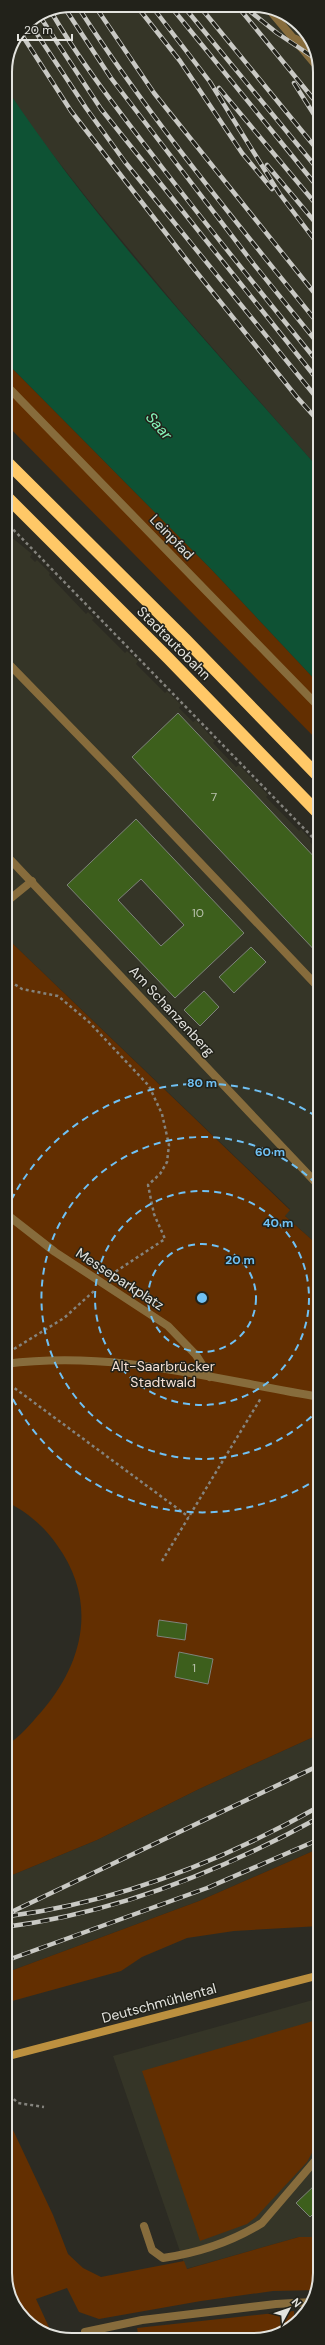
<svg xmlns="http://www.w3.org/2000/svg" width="325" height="2345" font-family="'DM Sans',sans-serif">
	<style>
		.built { fill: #353527 }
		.green { fill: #632f01 }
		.water { fill: #0e5234 }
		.building { fill: #3d5f1c; stroke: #7e837b; fill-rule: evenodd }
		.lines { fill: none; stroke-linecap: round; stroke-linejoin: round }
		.path { stroke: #84837d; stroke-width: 2.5; stroke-dasharray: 3 3; stroke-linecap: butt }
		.service { stroke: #876c3c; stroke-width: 8 }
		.minor { stroke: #876c3c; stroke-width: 8 }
		.secondary { stroke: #bc903f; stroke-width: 8 }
		.motorway { stroke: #ffc867; stroke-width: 12 }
		.rail-casing { stroke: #c9c9c4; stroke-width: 4.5 }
		.rail { stroke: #22221a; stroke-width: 3; stroke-dasharray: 9; stroke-linecap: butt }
		.ring { fill: none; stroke: #70c1f4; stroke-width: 2; stroke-dasharray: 7 5 }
		.labels { text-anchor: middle; stroke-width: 3; stroke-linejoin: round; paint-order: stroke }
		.number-label { font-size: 12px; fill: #bac2ae }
		.street-label { font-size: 14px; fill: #e3e3de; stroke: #22221a }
		.park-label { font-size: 14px; fill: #f3dfd3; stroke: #22221a }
		.water-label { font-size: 15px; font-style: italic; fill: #85f5ba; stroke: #22221a }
		.rim { fill: none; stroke: #e3e3de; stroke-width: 2 }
		.centre { fill: #70c1f4; stroke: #22221a; stroke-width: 2 }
		.ring-label { font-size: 12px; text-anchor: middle; font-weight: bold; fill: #70c1f4; stroke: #22221a; stroke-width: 3; stroke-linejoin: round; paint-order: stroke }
	</style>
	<rect width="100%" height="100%" fill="#2c2b23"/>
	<path class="built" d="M270 7 303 28 320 68V470L182 313 94 207 35 132 5 86V72L10 46 25 25 47 10Z
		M5 532 32 554 30 557 35 562 37 560 50 573 49 575 86 614 88 612 94 618 92 620 125 653 127 651 138 661 136 664 165 693 167 691 181 705 179 708 193 722 196 720 215 741 213 743 236 767 239 765 268 795 266 797 299 831 301 829 311 840 310 842 320 853V1247L284 1215 290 1209 12 943H5Z
		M320 1734V1848L199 1901 5 1973V1878L97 1840 199 1789Z
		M320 1998V2237H299L186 2269 113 2056Z"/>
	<path class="green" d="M5 361 212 570 320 685V743L5 423Z
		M5 943H12L290 1210 285 1216 320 1247V1734L199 1789 97 1840 5 1878V1746C20 1738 31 1723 42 1711 85 1661 97 1600 57 1545 44 1526 26 1511 5 1501Z
		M320 1848V1926L234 1931 187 1938 142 1957 121 1971 5 2003V1973L199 1901Z
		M320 2019V2103L313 2115V2151L307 2162 256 2217 247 2224 200 2241 142 2071Z
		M5 2113 53 2215 68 2254 83 2268 101 2277 184 2261 187 2269 299 2237H320V2273L317 2290 273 2291 201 2301 99 2319 79 2312 67 2288 36 2299 53 2336 22 2317 5 2277Z
		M294 2311V2323L257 2340 139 2339 137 2328Z"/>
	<path class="water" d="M5 86C95 223 212 347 320 470V685L212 570 5 361Z"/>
	<path class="building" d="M178 713 320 863V956L132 757Z
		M136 819 244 933 175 998 67 885ZM141 879 184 925 161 946 118 900Z
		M251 947 266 962 234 993 219 977Z
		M204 991 219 1007 200 1026 184 1010Z
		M159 1620 187 1624 185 1640 157 1636Z
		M179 1652 213 1659 208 1684 175 1677Z
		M316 2184 320 2188V2207L310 2217 296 2203Z"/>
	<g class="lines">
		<path class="path" d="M5 521 320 845
			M5 978 22 989 58 996 89 1022 149 1086 162 1114 169 1145 167 1162 160 1174 148 1185 154 1214 165 1239 112 1274
			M14 1349 64 1318 94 1291
			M5 1381 189 1517
			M162 1561 261 1398
			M5 2091 18 2103 44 2107"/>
		<path class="service" d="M267 7 320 70
			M296 39 311 47
			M5 384 320 708
			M5 903 32 881
			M5 1213 55 1252 168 1326 196 1355 210 1377
			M320 2115V2131
			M144 2226 152 2250 163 2258C197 2253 233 2241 262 2223L320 2155
			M85 2332 142 2320 276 2304 312 2302"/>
		<path class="minor" d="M5 660 115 773 320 989
			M5 854 320 1187
			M5 1364C116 1350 212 1379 320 1397"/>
		<path class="secondary" d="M5 2057 320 1975"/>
		<path class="motorway" d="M5 460 186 640 320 778
			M5 495 168 658 320 815"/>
		<g class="rail-casing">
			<path id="rail" d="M172 8 320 190
				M185 8 320 172
				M201 8 320 153
				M239 8 320 107
				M246 8 277 33 316 59
				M97 9 154 93 320 300
				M139 9 180 61 242 153 272 189
				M154 9 210 82 279 193 320 247
				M50 10C82 65 122 115 161 166 213 233 266 299 320 365
				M66 10 111 78 252 262 320 346
				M80 10C152 121 237 223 320 326
				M39 15 101 109 320 383
				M29 22 86 108 125 162 320 402
				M20 32 71 111 182 254 296 396 320 423
				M294 83 320 124
				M219 88 320 209
				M267 165 320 228
				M5 1915 320 1765
				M9 1916C119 1902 224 1860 320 1806
				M5 1927C117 1913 222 1871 320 1817
				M5 1961 207 1888 320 1839"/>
		</g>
		<use href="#rail" class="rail"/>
	</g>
	<g class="ring">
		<circle cx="202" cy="1298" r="54"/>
		<circle cx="202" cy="1298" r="107"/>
		<path d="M320 1408A161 161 0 1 1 320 1188"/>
		<path d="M319 1478A215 215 0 0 1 6 1385M6 1211A215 215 0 0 1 319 1118"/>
	</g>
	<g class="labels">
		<g class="number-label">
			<text x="214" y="801">7</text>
			<text x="198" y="917">10</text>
			<text x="194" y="1672">1</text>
		</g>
		<g class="street-label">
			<text transform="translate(172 537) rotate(46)" y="5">Leinpfad</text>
			<text transform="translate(174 643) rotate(45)" y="5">Stadtautobahn</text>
			<text transform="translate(172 1011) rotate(47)" y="5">Am Schanzenberg</text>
			<text transform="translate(120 1279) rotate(33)" y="5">Messeparkplatz</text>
			<text transform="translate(159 2003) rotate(-15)" y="5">Deutschmühlental</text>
		</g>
		<g class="park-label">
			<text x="163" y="1371">Alt-Saarbrücker<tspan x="163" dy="16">Stadtwald</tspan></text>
		</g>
		<g class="water-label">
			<text transform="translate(159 426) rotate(49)" y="5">Saar</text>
		</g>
	</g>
	<path d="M0 0H325V2345H0ZM72 12H253A60 60 0 0 1 313 72V2273A60 60 0 0 1 253 2333H72A60 60 0 0 1 12 2273V72A60 60 0 0 1 72 12Z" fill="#22221a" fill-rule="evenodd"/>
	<path class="rim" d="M72 12H253A60 60 0 0 1 313 72V2273A60 60 0 0 1 253 2333H72A60 60 0 0 1 12 2273V72A60 60 0 0 1 72 12Z"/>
	<circle cx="202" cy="1298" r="6" class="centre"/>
	<g class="ring-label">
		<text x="202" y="1087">80 m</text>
		<text x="270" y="1156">60 m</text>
		<text x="278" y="1227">40 m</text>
		<text x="240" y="1264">20 m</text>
	</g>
	<g transform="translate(289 2309) rotate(50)" stroke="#22221a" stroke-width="3" paint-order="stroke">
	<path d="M0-3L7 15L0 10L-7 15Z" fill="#e3e3de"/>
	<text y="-6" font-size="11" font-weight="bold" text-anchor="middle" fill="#e3e3de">N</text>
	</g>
	<path d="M18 34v6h54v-6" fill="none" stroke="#e3e3de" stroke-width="2"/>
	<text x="24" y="34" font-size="12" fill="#e3e3de" stroke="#22221a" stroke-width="3" paint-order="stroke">20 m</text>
</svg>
